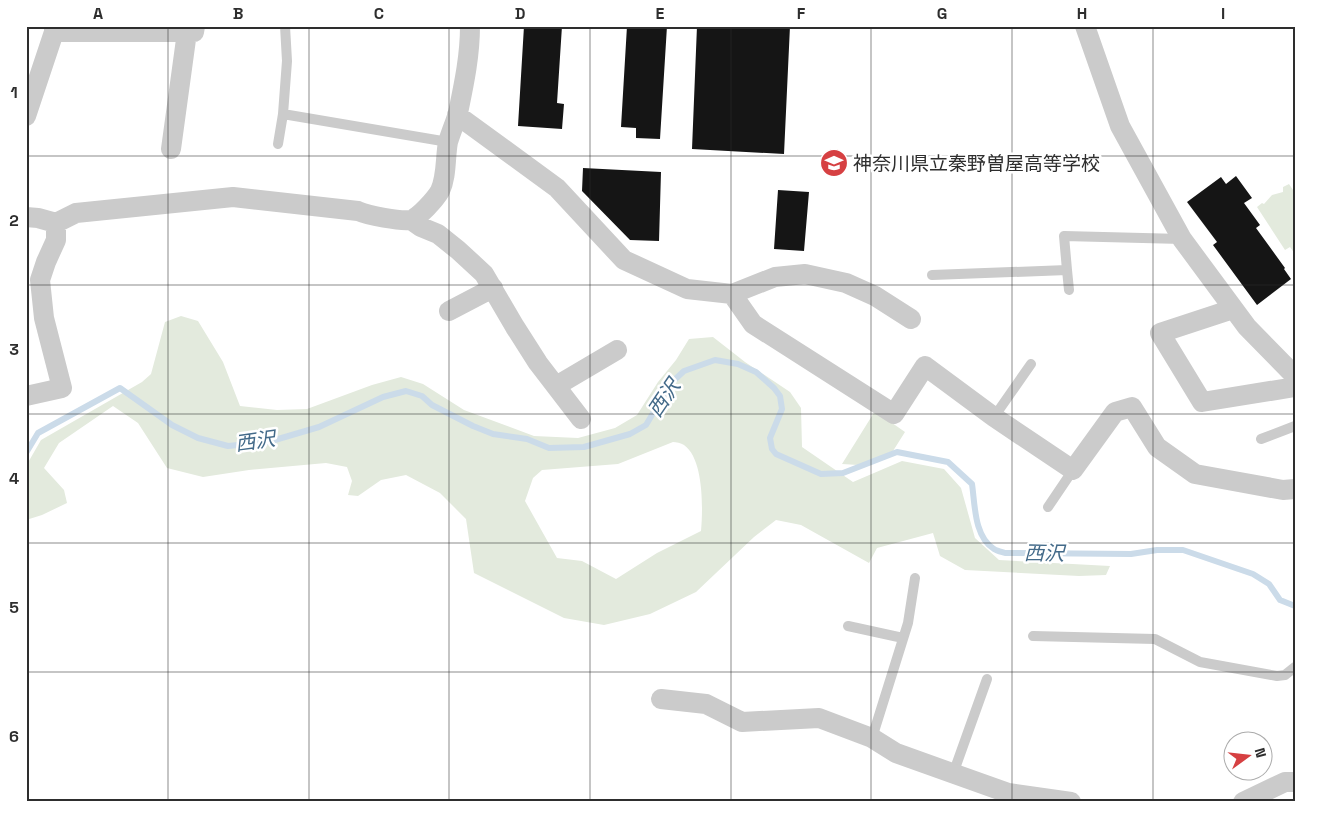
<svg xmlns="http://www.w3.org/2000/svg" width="1321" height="828" font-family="'Space Grotesk','Noto Sans JP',sans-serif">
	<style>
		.green { fill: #e3eadd; fill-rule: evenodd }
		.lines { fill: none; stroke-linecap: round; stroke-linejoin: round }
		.stream { stroke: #cbdbe9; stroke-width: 6 }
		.building { fill: #151515 }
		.lane { stroke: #cbcbcb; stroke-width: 10 }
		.street { stroke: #cbcbcb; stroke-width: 20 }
		.grid { fill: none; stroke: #2e2e2e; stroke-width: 1; stroke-opacity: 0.55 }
		.labels { text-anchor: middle; stroke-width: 5; stroke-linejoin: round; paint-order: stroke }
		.poi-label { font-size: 19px; fill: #2e2e2e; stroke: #fff; text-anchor: start }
		.water-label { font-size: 20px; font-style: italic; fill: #436a89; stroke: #fff }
		.neatline { fill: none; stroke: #2e2e2e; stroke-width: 2 }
		.grid-label { font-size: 16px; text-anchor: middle; font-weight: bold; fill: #2e2e2e }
	</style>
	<rect width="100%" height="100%" fill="#fff"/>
	<path class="green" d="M1289 184 1295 193V254L1290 247 1285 250 1257 207 1262 203 1264 204 1272 195 1283 192V187Z
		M181 316 198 321 223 362 240 406 277 410 307 409 372 385 401 377 423 384 464 410 534 436 578 438 615 428 637 415 658 382 676 360 689 339 713 337 745 362 790 392 801 408 802 447 853 482 902 461 944 469 961 488 975 538 999 560 1110 566 1106 575 1079 576 965 570 940 556 933 533 877 548 869 563 801 525 776 520 754 537 696 592 650 614 604 625 564 618 474 573 466 519 440 493 406 475 381 480 358 496 348 495 352 481 347 467 326 463 249 470 203 477 167 468 138 423 113 406 59 443 44 468 64 490 67 503 42 515 26 520V466L41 440 142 382 151 374 165 322ZM673 442C676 442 681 443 684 445 704 459 703 509 701 531L657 553 616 579 582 561 557 558 525 501 533 478 542 470 618 464Z
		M875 411 905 432 893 451 858 465 842 464Z"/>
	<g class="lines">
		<path class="stream" d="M26 453 38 433 120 388 172 425 198 438 228 446 268 442 319 427 383 397 406 391 422 396 432 405 473 426 493 434 527 439 549 448 584 447 630 434 646 425 671 383 684 371 715 360 738 364 756 372 774 388 780 396 782 409 770 438 772 449 776 454 821 474 843 473 897 452 948 462 972 484C975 504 974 537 994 549 997 551 1002 552 1005 553L1131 554 1157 550H1183L1253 574 1269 584 1280 600 1295 606"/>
	</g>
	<path class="building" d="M524 26H562L557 103 564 104 562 129 518 126Z
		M627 26H667L660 139 636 138V128L621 127Z
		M697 26H790L784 154 692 149Z
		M583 168 661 172 659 241 630 240 582 191Z
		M1236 176 1252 198 1244 203 1260 225 1256 228 1285 268 1284 269 1291 279 1257 305 1213 245 1217 242 1187 202 1221 177 1226 184Z
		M778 190 809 192 804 251 774 249Z"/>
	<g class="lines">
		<path class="lane" d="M285 26 287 61 283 114 448 142
			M278 144 283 114
			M1067 270 1069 290
			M932 275 1067 270 1064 236 1182 239
			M994 417 1031 364
			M1261 439 1295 426
			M1048 507 1073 470
			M848 626 903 638
			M1033 636 1155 639 1200 662 1277 676 1285 675 1295 667
			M872 738 908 623 915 578
			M953 774 987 679"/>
		<path class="street" d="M1085 26 1120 126 1182 239 1247 327 1295 376
			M54 32H194L195 26
			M457 115 557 188 624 260 687 289 732 294 775 277 805 274 846 283 875 296 911 319
			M26 116 54 32V26
			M171 149 187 32
			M26 217 38 218 56 223 76 213 233 197 358 211C369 216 399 221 410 220 418 219 436 198 440 191 447 176 445 158 448 142 451 132 455 123 458 113 464 84 470 56 470 26
			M411 220 421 227 438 234 458 250 484 274 515 327 538 363 581 419
			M732 294 753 324 894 414 925 366 994 417 1073 470 1115 412 1132 407 1157 447 1195 474 1283 490 1295 489
			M1233 309 1160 333 1202 402 1295 387
			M449 311 493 288
			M556 386 617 350
			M26 396 62 388 44 318 40 280 46 262 56 240V223
			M661 699 706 704 742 722 819 718 872 738 896 753 1008 793 1071 802
			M1243 802 1285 782H1295"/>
	</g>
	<path class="grid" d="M168 26V802M309 26V802M449 26V802M590 26V802M731 26V802M871 26V802M1012 26V802M1153 26V802M26 156H1295M26 285H1295M26 414H1295M26 543H1295M26 672H1295"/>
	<defs>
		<g id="school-disc" transform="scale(1.4375)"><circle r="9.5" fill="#d64042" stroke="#fff"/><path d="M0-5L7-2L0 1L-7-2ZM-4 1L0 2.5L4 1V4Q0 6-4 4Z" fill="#fff"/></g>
	</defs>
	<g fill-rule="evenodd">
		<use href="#school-disc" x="834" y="163"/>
	</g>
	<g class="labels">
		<g class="poi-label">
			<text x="853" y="170">神奈川県立秦野曽屋高等学校</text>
		</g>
		<g class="water-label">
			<text transform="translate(664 398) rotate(-56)" y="7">西沢</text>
			<text transform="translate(255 441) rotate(-8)" y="7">西沢</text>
			<text transform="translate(1044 553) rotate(1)" y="7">西沢</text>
		</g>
	</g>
	<rect width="1321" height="828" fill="none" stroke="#ffffff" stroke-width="55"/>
	<g transform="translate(1248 756) rotate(75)"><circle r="24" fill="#ffffff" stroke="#ababab"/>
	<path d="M0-4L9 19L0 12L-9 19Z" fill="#d64042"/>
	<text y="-8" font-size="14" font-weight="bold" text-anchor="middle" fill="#2e2e2e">N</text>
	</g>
	<rect x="28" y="28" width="1266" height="772" class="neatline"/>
	<g class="grid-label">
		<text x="98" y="19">A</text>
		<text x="238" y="19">B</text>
		<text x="379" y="19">C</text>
		<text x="520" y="19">D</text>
		<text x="660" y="19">E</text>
		<text x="801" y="19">F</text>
		<text x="942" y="19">G</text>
		<text x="1082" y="19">H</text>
		<text x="1223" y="19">I</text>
		<text x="14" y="98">1</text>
		<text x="14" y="226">2</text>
		<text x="14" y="355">3</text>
		<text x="14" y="484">4</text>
		<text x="14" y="613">5</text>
		<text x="14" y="742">6</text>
	</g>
</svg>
